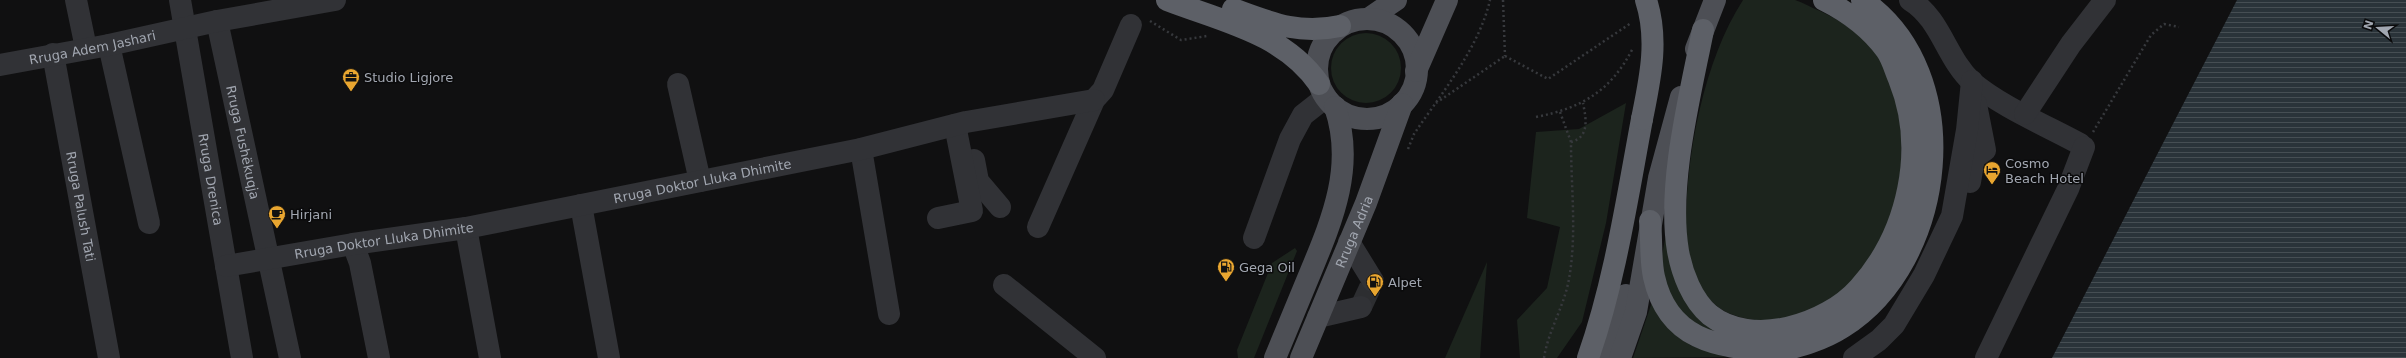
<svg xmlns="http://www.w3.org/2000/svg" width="2406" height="358" font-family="'DejaVu Sans',sans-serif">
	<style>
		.grass { fill: #1c241d }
		.water { fill: url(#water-rules) }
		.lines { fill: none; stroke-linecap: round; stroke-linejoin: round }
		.minor-tunnel { stroke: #2d2e31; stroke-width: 22; stroke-dasharray: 22 11; stroke-linecap: butt }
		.path { stroke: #37393d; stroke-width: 2.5; stroke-dasharray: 2 3; stroke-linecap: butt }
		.minor { stroke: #313236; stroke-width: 22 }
		.major { stroke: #4d4f55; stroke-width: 22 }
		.highway { stroke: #5d6067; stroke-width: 22 }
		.highway-bridge { stroke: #5d6067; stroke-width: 22 }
		.labels { text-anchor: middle; stroke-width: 3; stroke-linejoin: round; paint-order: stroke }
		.street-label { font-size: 13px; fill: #a2a7b1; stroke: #0b0b0c }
		.poi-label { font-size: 13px; fill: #a2a7b1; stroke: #0b0b0c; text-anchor: start }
	</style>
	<defs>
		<pattern id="water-rules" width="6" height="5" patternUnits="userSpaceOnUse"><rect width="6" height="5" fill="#2a3339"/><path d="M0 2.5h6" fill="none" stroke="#464e53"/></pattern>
	</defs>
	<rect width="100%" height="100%" fill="#101011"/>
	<path class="grass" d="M1743 0C1759 0 1780 0 1795 0 1804 3 1812 8 1820 11 1840 20 1862 35 1876 52 1885 63 1889 79 1893 92 1913 151 1898 239 1851 284 1845 290 1837 295 1830 299 1825 303 1818 309 1812 312 1806 315 1798 316 1791 317 1769 322 1752 322 1731 314 1698 302 1686 258 1686 226 1686 155 1704 60 1743 0Z
		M1331 68a35 35 0 1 1 70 0a35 35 0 1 1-70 0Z
		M1626 103 1606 223 1582 322 1557 358H1520L1517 320 1547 288 1560 227 1527 218 1536 132 1579 129Z
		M1668 224V241L1733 335 1696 329 1668 298 1661 260Z
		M1295 248 1297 251 1254 358H1238L1237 350 1272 263Z
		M1487 262 1480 358H1445Z
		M1652 302 1690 345 1726 357 1633 358Z"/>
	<path class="water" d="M2237 0H2406V358H2052Z"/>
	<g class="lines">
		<path class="minor-tunnel" d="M1361 307 1373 281"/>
		<path class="path" d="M1503 0 1505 56
			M1150 21 1181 40 1207 36
			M1505 56 1548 79 1631 23
			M1436 103 1505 56
			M1560 112 1571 142
			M1536 117C1582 108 1611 91 1633 48
			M2093 132 2151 35 2164 24 2179 27
			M1408 149 1414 134C1441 94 1479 48 1490 0
			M1544 358C1548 331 1564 307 1569 279 1577 234 1571 188 1571 142 1590 137 1586 118 1583 103"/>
		<g class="minor">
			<path d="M76 0 86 48"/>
			<path id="s1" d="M180 0 242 358"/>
			<path d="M1910 0C1941 19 1946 58 1972 82 2000 106 2047 126 2080 144"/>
			<path id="s2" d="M217 21 290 358"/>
			<path d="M109 45 149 223"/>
			<path id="s3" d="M53 54 109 358"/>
			<path id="s4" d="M0 65 109 45 217 21 335 0"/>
			<path d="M678 84 700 181"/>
			<path d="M2025 114 2071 44 2105 0"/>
			<path d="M861 149 889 314"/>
			<path d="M974 160 978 181 1000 207"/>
			<path d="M1970 182 1974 158 1985 150 1976 104"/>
			<path d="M581 205 609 358"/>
			<path d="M938 218 972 211 955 125"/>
			<path d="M1038 227 1094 100 1103 90 1131 25"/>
			<path d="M466 228 490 358"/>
			<path d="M1254 238 1290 139 1303 115 1326 97"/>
			<path d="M1349 242 1373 281"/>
			<path d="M353 244 360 263 379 358"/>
			<path id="s5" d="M226 266 353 244 466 228 861 149 966 122 1094 100"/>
			<path d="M1004 285 1095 358"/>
			<path d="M1318 317 1361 307"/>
			<path d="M1854 358 1879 340 1894 325 1924 275 1952 216 1967 130 1972 81"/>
			<path d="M1986 358 2068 189 2084 147"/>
		</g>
		<g class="major">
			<path d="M1368 19 1396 0"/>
			<circle cx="1367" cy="69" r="50"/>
			<path d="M1696 49 1715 0"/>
			<path d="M1416 71 1447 0"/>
			<path d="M1275 358C1287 329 1299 300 1311 271 1333 218 1355 165 1335 107"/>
			<path id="s6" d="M1301 358 1366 203 1402 104"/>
			<path d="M1601 358 1613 331 1626 295"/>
			<path d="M1620 358 1636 312 1659 178 1681 97"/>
		</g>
		<path class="highway" d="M1167 0C1221 21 1284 33 1319 84
			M1233 9C1271 23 1299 35 1340 26
			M1703 30C1690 96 1667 185 1678 251 1682 273 1692 300 1710 315 1752 348 1826 325 1859 288 1909 233 1927 148 1899 79 1895 70 1892 58 1886 50 1870 28 1848 12 1824 0
			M1650 221C1652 240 1650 259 1654 277 1668 340 1716 347 1772 351
			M1588 358C1615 281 1627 199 1642 119
			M1754 358C1785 349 1815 345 1843 327 1947 262 1969 73 1862 0"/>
		<path class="highway-bridge" d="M1642 119C1650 79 1659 40 1646 0"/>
	</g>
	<defs>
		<g id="office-pin" transform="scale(0.9)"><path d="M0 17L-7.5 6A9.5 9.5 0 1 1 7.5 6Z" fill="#e9a630" stroke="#0b0b0c"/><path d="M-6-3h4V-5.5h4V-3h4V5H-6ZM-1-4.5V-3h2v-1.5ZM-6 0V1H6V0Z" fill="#111"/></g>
		<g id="hotel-pin" transform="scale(0.9)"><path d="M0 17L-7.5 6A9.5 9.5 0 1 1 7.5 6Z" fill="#e9a630" stroke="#0b0b0c"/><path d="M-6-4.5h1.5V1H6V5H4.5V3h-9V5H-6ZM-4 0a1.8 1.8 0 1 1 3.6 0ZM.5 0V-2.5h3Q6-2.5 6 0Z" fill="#111"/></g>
		<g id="cafe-pin" transform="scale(0.9)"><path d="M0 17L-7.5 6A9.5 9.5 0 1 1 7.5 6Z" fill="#e9a630" stroke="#0b0b0c"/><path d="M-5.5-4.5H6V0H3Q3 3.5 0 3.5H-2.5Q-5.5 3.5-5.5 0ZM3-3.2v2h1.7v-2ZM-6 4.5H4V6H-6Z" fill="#111"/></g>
		<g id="fuel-pin" transform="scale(0.9)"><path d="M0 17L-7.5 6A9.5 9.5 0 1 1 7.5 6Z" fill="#e9a630" stroke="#0b0b0c"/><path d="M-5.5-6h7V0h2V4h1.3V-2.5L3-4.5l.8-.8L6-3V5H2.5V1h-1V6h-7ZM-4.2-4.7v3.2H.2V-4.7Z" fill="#111"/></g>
	</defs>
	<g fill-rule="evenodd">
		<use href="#office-pin" x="351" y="77"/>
		<use href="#hotel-pin" x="1992" y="170"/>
		<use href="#cafe-pin" x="277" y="214"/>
		<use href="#fuel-pin" x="1226" y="267"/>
		<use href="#fuel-pin" x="1375" y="282"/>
	</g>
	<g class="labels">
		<g class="street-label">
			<text dy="5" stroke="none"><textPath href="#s4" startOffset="94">Rruga Adem Jashari</textPath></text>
			<text dy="5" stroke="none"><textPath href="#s2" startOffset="124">Rruga Fushëkuqja</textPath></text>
			<text dy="5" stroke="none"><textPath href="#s1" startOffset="182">Rruga Drenica</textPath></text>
			<text dy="5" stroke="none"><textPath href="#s5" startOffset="484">Rruga Doktor Lluka Dhimite</textPath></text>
			<text dy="5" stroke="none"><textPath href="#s3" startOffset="155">Rruga Palush Tati</textPath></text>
			<text dy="5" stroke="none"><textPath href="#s6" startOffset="137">Rruga Adria</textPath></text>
			<text dy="5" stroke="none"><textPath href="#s5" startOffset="160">Rruga Doktor Lluka Dhimite</textPath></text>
		</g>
		<g class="poi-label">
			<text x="364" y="82">Studio Ligjore</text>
			<text x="2005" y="168">Cosmo<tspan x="2005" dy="15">Beach Hotel</tspan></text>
			<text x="290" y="219">Hirjani</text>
			<text x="1239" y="272">Gega Oil</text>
			<text x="1388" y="287">Alpet</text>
		</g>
	</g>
	<g transform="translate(2378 28) rotate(288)" stroke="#0b0b0c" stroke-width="3" paint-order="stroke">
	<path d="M0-3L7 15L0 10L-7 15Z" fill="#a2a7b1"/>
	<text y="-6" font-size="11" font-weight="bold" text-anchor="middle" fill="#a2a7b1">N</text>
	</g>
</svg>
